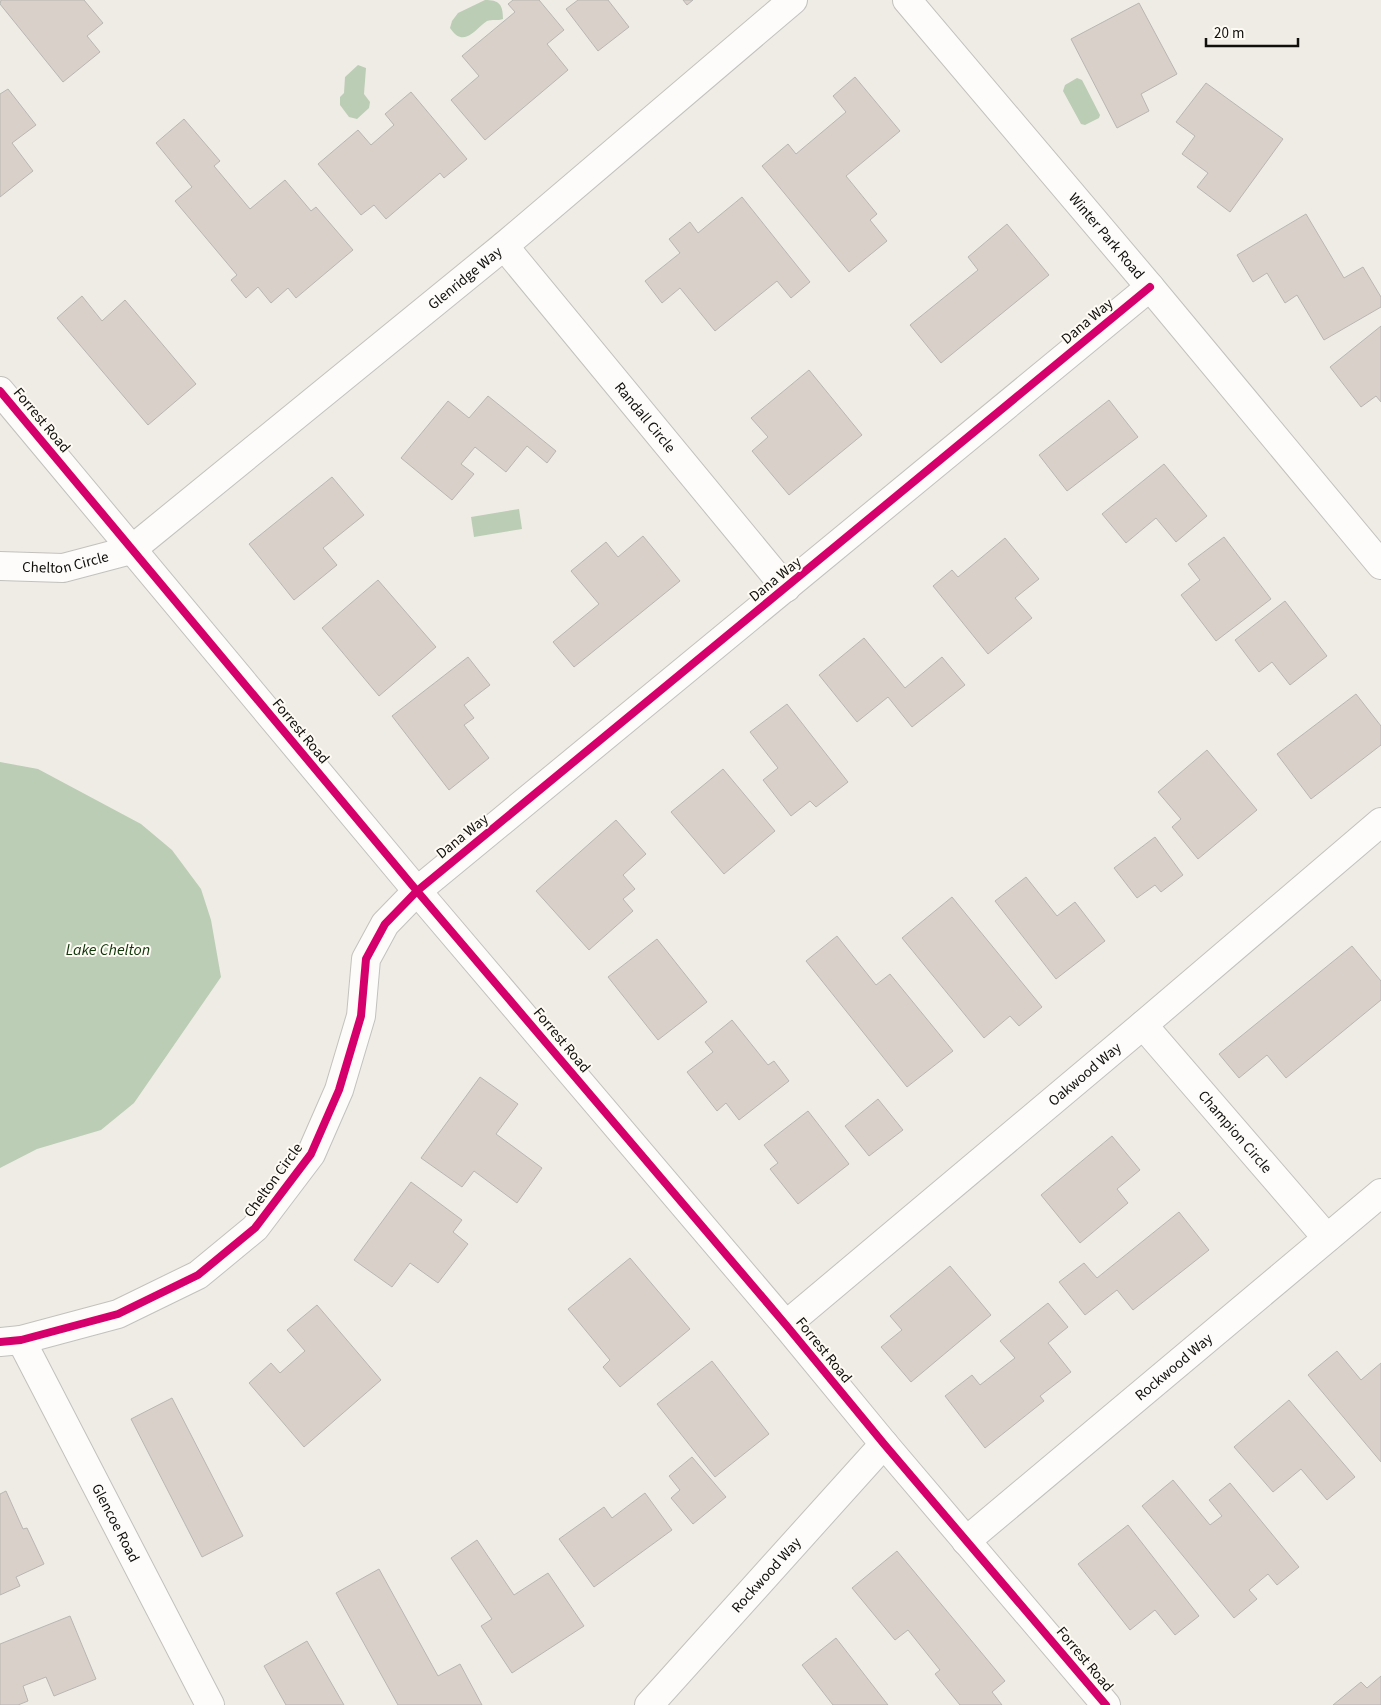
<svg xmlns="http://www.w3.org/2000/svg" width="1381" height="1705" font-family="'Source Sans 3',sans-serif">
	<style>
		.water { fill: #bbcdb5 }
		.building { fill: #d8d0c9; stroke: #b9b6b2 }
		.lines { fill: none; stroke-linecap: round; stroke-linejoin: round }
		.minor-casing { stroke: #c3c1bc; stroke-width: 30 }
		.minor { stroke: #fdfcfb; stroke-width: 28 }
		.cycleway-casing { stroke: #fefaf4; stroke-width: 11 }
		.cycleway { stroke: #d6006c; stroke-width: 8 }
		.labels { text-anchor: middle; stroke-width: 4; stroke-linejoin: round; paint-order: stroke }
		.street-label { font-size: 15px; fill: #110f0c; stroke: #fefaf4 }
		.water-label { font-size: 16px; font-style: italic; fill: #0e3609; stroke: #fefaf4 }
	</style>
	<rect width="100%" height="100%" fill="#efece6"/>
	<path class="water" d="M485 0C499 0 503 4 503 19 498 21 492 19 487 21 475 29 464 49 450 28L452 21 458 13Z
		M358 65 366 68 364 94 370 102 369 108 357 119 349 117 340 105V97L344 93 345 77Z
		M1077 78 1082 80 1100 115 1099 118 1085 125 1081 124 1063 91 1065 85Z
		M519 509 522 529 474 537 471 517Z
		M0 762 38 769 141 824 172 850 201 889 211 920 221 977 134 1103 101 1130 37 1149 0 1168Z"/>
	<path class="building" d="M1 0H84L103 23 87 36 100 52 63 82 0 4Z
		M513 0H539L564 30 547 44 568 70 485 140 451 100 479 76 462 56 515 12 508 4Z
		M578 0H608L629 27 598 51 566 9Z
		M683 0H693L687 5Z
		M1139 3 1177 74 1141 94 1149 111 1117 128 1071 39Z
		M855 77 900 131 846 176 877 214 870 220 887 241 849 272 762 166 788 144 796 154 846 112 833 96Z
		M1206 83 1283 139 1230 212 1197 187 1208 173 1182 154 1195 136 1176 122Z
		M8 89 36 125 12 143 33 171 0 197V94Z
		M411 92 467 159 444 178 440 173 386 219 374 205 361 215 318 164 358 130 371 145 394 125 385 114Z
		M184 119 220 161 214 166 250 209 285 180 311 211 316 207 353 250 296 298 288 288 271 303 258 287 246 298 231 280 237 275 175 201 192 187 156 143Z
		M742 197 810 282 791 298 777 281 715 331 680 288 662 303 645 281 680 253 669 239 690 222 698 233Z
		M1306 214 1344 278 1363 267 1381 297V307L1324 340 1297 295 1285 303 1267 273 1253 282 1237 255Z
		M1007 224 1049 275 941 363 910 325 978 270 968 257Z
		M82 296 102 321 125 300 196 384 148 425 57 318Z
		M1381 326V402L1376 396 1361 407 1330 367Z
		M809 370 862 435 789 495 752 451 768 437 751 418Z
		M488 396 556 451 547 463 527 446 506 472 475 447 461 464 474 474 452 500 401 458 448 401 469 418Z
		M1109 400 1138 437 1067 491 1039 455Z
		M1164 464 1207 516 1176 542 1156 518 1126 543 1102 514Z
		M332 477 364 515 323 548 337 565 294 600 249 544Z
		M643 536 680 581 574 667 553 642 599 604 571 571 606 542 618 557Z
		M1224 537 1271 599 1216 641 1181 595 1200 580 1188 564Z
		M1005 538 1039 579 1015 598 1032 618 988 654 933 586 952 570 958 577Z
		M378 580 436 647 379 696 322 628Z
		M1285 601 1327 656 1290 685 1272 662 1259 672 1235 640Z
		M864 638 905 688 942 657 965 685 912 727 888 697 857 722 819 675Z
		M468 657 490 685 464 705 474 718 464 725 489 758 449 790 392 716Z
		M1356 694 1381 726V745L1311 799 1277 754Z
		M787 704 848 782 816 807 810 801 791 816 763 780 778 768 750 732Z
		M1207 750 1257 810 1198 859 1172 827 1181 819 1158 792Z
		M723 769 775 831 724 874 671 812Z
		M616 820 646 854 623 875 635 889 623 899 633 911 589 950 536 891Z
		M1155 837 1183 875 1161 892 1155 885 1137 898 1114 868Z
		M1026 877 1057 916 1075 902 1105 941 1056 979 995 901Z
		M952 897 1042 1007 1019 1026 1010 1016 984 1038 902 938Z
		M837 936 876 985 890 974 953 1051 907 1087 806 961Z
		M657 939 707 1002 658 1040 608 977Z
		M1352 946 1381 981V1000L1286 1078 1267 1055 1239 1078 1219 1054Z
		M732 1020 768 1065 774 1061 789 1081 739 1120 726 1103 717 1111 687 1072 713 1052 705 1042Z
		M480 1077 518 1104 496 1134 542 1168 517 1203 474 1171 462 1187 421 1158Z
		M878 1099 903 1130 869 1156 845 1126Z
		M808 1111 849 1164 798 1204 770 1169 778 1163 764 1145Z
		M1112 1136 1140 1170 1117 1189 1128 1203 1080 1243 1041 1195Z
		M411 1182 462 1220 453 1232 468 1244 438 1283 410 1263 392 1287 354 1260Z
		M1179 1212 1209 1250 1133 1310 1117 1290 1085 1315 1059 1282 1084 1263 1097 1278Z
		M630 1258 690 1329 620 1387 603 1367 610 1360 568 1309Z
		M950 1266 991 1315 911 1382 881 1347 902 1330 890 1316Z
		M1048 1303 1068 1327 1048 1343 1071 1372 1040 1396 1044 1401 985 1448 945 1396 972 1375 980 1385 1015 1358 1000 1341Z
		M317 1305 381 1380 304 1447 249 1383 271 1363 280 1373 305 1351 287 1330Z
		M1337 1351 1361 1380 1381 1363V1462L1308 1375Z
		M712 1361 769 1434 715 1477 657 1404Z
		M172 1398 243 1536 202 1557 131 1419Z
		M1289 1400 1355 1477 1327 1500 1301 1469 1273 1492 1234 1447Z
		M692 1457 726 1497 693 1524 671 1498 680 1490 669 1476Z
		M1173 1480 1210 1525 1222 1516 1209 1500 1230 1483 1299 1567 1277 1585 1268 1574 1249 1590 1257 1599 1234 1618 1142 1506Z
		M6 1491 23 1529 27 1528 44 1564 16 1577 20 1586 0 1595V1494Z
		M645 1493 672 1530 594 1587 559 1539 604 1507 612 1518Z
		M1128 1525 1199 1616 1175 1635 1155 1610 1130 1630 1078 1564Z
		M477 1540 514 1595 548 1573 584 1626 512 1673 481 1626 492 1619 451 1558Z
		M897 1551 1005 1681 992 1692 1002 1705H960L935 1674 940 1670 908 1630 895 1640 852 1588Z
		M379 1569 438 1676 460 1664 482 1705H398L336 1593Z
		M70 1616 96 1679 54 1696 46 1677 23 1686 28 1701 18 1705H0V1644Z
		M836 1638 888 1705H833L802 1665Z
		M307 1641 344 1705H286L264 1666Z
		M1381 1676V1705H1333L1361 1682 1367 1688Z"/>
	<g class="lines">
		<g class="minor-casing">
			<g id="minor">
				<path id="s1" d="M907 0 1150 287 1381 565"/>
				<path id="s2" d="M504 246 786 588"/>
				<path d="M0 391 417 891 786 1325 884 1444 1106 1705"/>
				<path id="s3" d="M0 566 63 568 131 550 504 246 793 0"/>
				<path id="s4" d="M1143 1025 1327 1238"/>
				<path id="s5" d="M786 1325 1143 1025 1381 822"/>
				<path id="s6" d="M21 1340 210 1705"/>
				<path d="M0 1342 21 1340 118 1314 198 1275 255 1228 311 1154 339 1090 361 1016 366 959 385 924 417 891 1150 287"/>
				<path id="s7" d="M966 1541 1381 1193"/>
				<path id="s8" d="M649 1705 884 1444"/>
			</g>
		</g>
		<use href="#minor" class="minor"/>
		<g class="cycleway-casing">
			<path id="cycleway" d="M0 391 417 891 786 1325 884 1444 1106 1705
				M0 1342 21 1340 118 1314 198 1275 255 1228 311 1154 339 1090 361 1016 366 959 385 924 417 891 1150 287"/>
		</g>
		<use href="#cycleway" class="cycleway"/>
	</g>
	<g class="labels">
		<g class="street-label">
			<text dy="5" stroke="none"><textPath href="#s1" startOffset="309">Winter Park Road</textPath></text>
			<text dy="5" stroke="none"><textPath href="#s3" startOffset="564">Glenridge Way</textPath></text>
			<text transform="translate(1087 321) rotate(-40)" y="5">Dana Way</text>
			<text dy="5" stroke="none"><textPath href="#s2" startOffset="222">Randall Circle</textPath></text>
			<text transform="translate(42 420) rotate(50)" y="5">Forrest Road</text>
			<text dy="5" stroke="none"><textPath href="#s3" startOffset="66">Chelton Circle</textPath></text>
			<text transform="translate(775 579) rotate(-39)" y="5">Dana Way</text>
			<text transform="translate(301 731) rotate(50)" y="5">Forrest Road</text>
			<text transform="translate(462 836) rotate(-39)" y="5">Dana Way</text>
			<text transform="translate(562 1040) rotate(50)" y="5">Forrest Road</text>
			<text dy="5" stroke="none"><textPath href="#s5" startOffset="390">Oakwood Way</textPath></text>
			<text dy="5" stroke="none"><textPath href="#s4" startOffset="141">Champion Circle</textPath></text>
			<text transform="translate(273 1180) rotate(-54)" y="5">Chelton Circle</text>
			<text transform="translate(824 1350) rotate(51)" y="5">Forrest Road</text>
			<text dy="5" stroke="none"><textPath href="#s7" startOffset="271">Rockwood Way</textPath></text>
			<text dy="5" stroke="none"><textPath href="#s6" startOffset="206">Glencoe Road</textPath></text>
			<text dy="5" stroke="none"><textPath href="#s8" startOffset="175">Rockwood Way</textPath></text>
			<text transform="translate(1085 1659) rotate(50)" y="5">Forrest Road</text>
		</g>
		<g class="water-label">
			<text x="108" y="955">Lake Chelton</text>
		</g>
	</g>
	<path d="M1206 38v8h92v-8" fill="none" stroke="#110f0c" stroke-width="2.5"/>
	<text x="1214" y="38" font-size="15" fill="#110f0c" stroke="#fefaf4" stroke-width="4" paint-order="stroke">20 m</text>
</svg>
